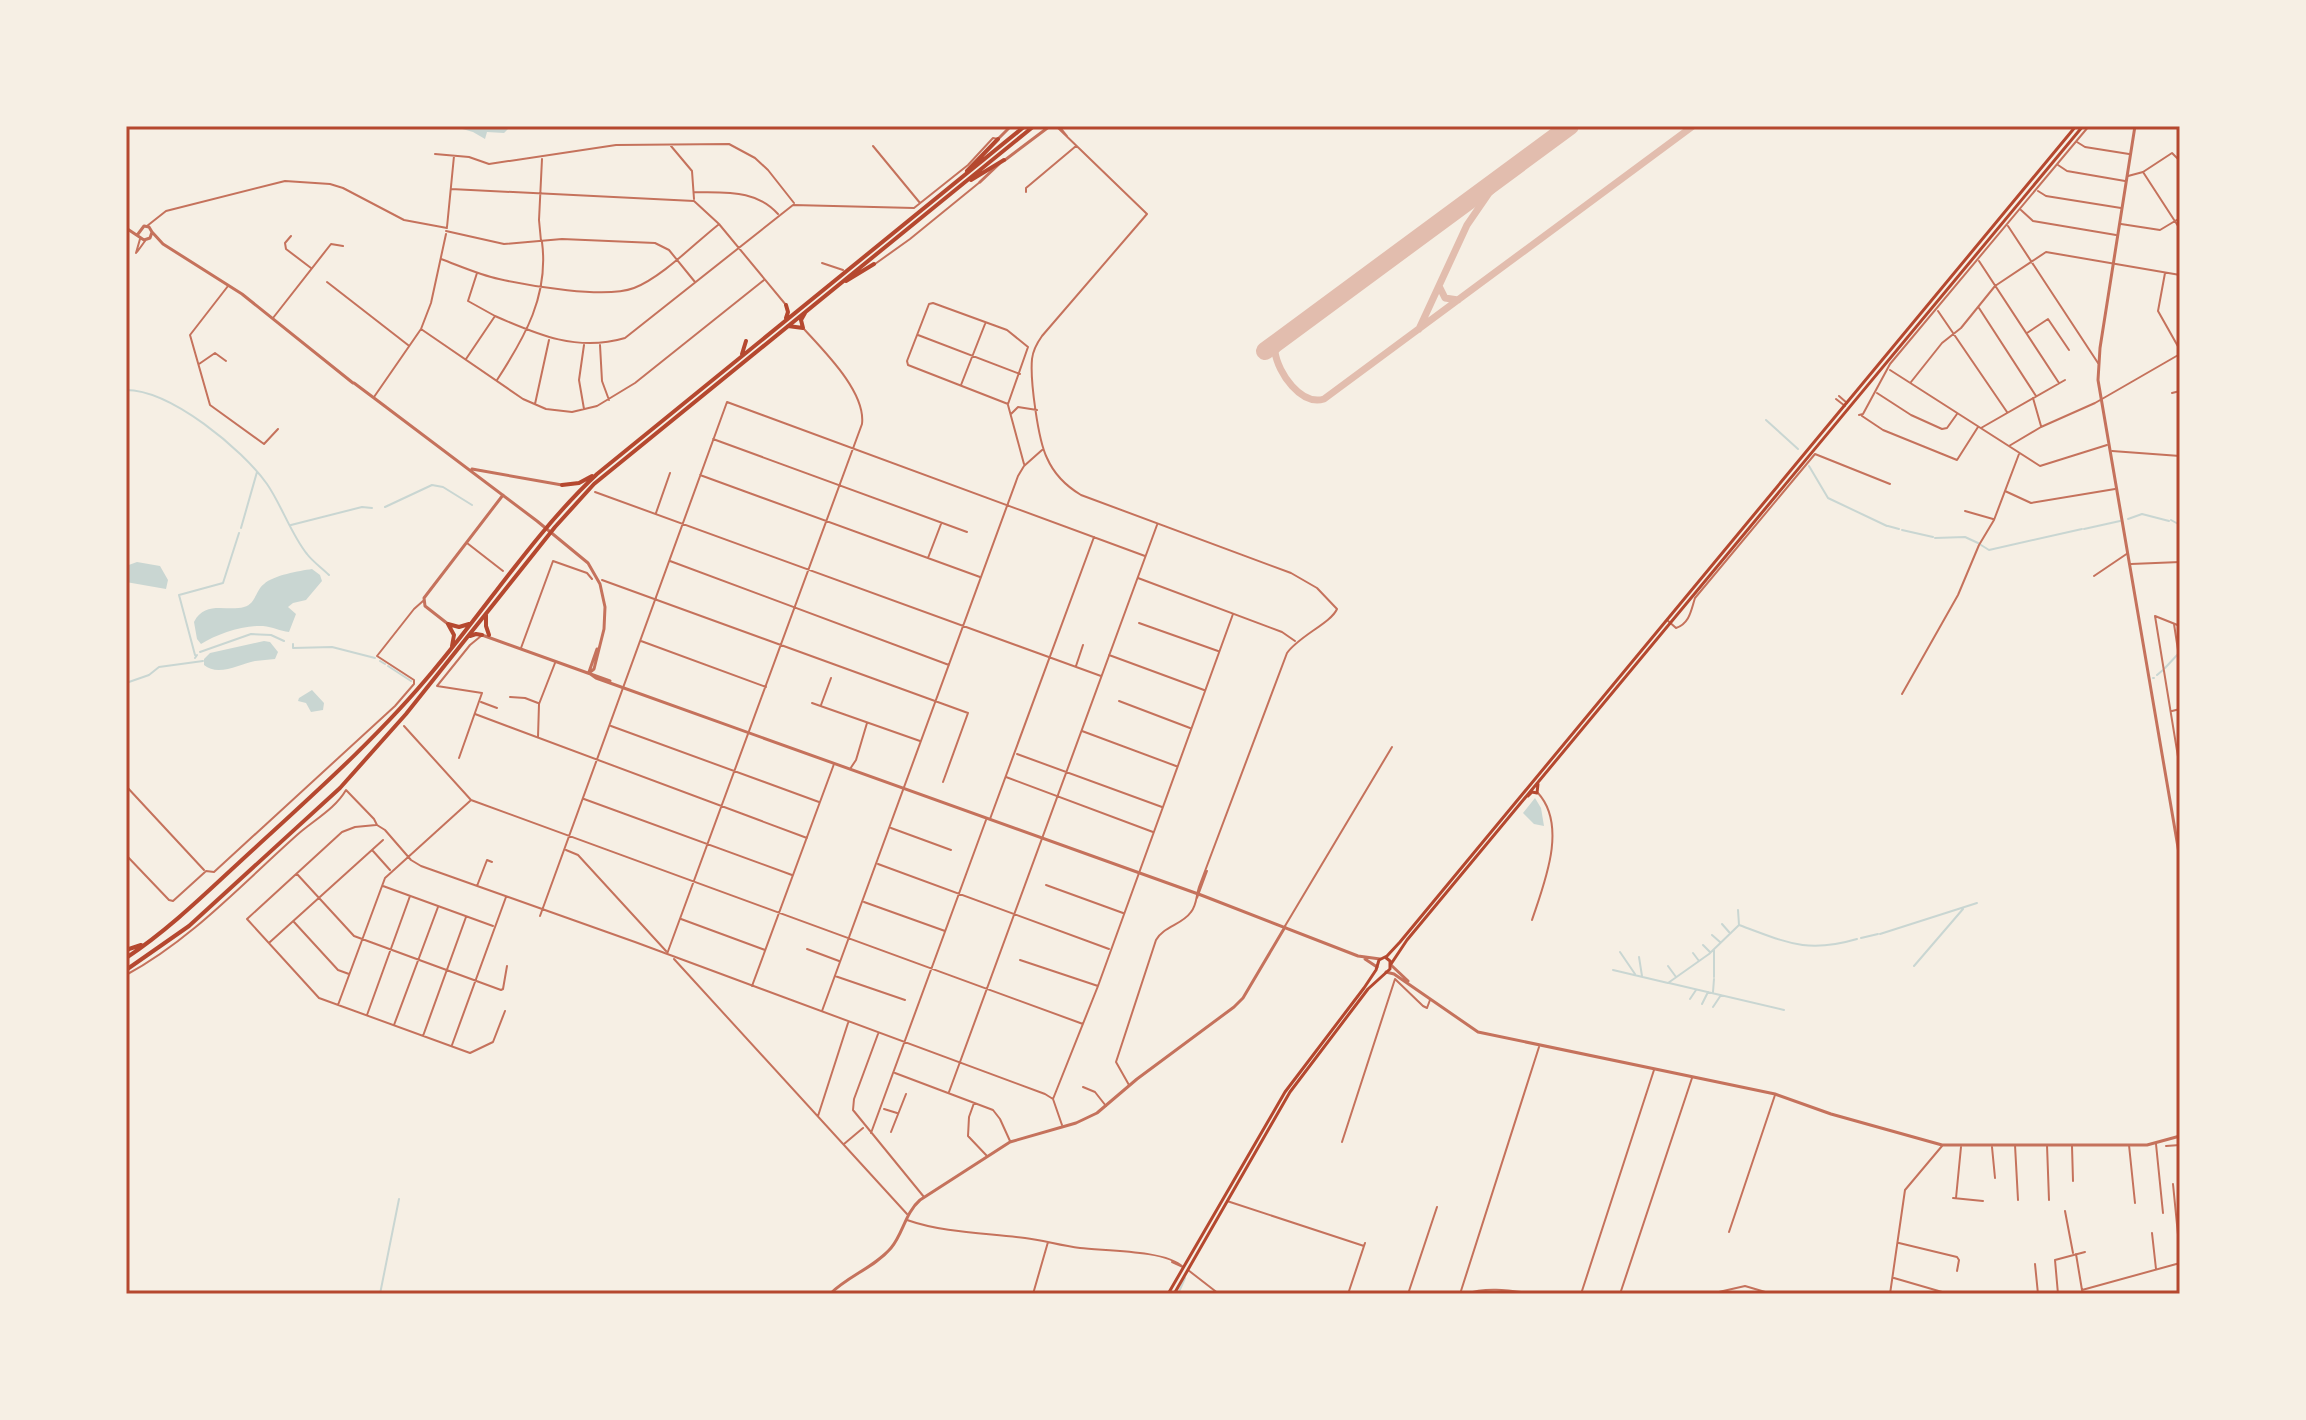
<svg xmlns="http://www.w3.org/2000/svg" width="2306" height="1420" font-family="'Space Grotesk',sans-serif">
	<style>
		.water { fill: #c9d6d2 }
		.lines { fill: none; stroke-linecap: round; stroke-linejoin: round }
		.stream { stroke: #c9d6d2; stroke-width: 2 }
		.taxiway { stroke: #e2bdae; stroke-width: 7 }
		.runway { stroke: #e2bdae; stroke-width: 18 }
		.minor { stroke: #c5725c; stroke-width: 2 }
		.tertiary { stroke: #c5725c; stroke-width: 3 }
		.secondary { stroke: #b5482f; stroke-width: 3 }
		.primary { stroke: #b5482f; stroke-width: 4 }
		.neatline { fill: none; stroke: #b5482f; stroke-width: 3 }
	</style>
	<rect width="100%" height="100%" fill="#f6efe4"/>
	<path class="water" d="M452 126H451H511L504 133 487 132 485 139 473 132Z
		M137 562 160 566 168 580 166 589 126 582V566Z
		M312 569 320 575 322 581 306 600 293 603 288 607 296 614 289 632C280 631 273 627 263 626 243 625 217 634 201 644L197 639 194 622C205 600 227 612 244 607 256 604 255 591 264 584 274 575 299 571 312 569Z
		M264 641 270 642 278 652 275 659C268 660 262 660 255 661 240 664 218 677 204 665V659L210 653Z
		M312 690 324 703 323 710 311 712 306 703 298 701 299 698Z
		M1535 798 1541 808 1544 826 1534 824 1523 813Z"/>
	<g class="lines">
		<path class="stream" d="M126 390C171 390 242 449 267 484 281 504 292 536 307 554 313 562 322 568 329 575
			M1766 420 1798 449
			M1809 466 1828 498 1887 526
			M385 507 432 485 443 487 472 505
			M2128 519 2142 514 2169 521
			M2171 520 2180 525
			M291 525 362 507 372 508
			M1888 526 1899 529
			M241 528 257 472
			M2084 529 2120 521
			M1902 530 1933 537
			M1935 538 1965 537 1978 543
			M1981 545 1989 550 2082 529
			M293 644V648L332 647 375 658
			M200 652 251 634 271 635 284 641
			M195 655 179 595 223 583 239 533
			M195 658 197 655
			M380 661 385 664
			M388 666 411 681
			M2165 668 2179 653
			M2157 675 2163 670
			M2153 678H2154
			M126 683 149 675 159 667 203 661
			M1738 910 1739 925
			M1722 924 1729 932
			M1880 934 1977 903
			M1712 935 1720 942
			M1861 938 1878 934
			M1703 945 1710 952
			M1620 952 1635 974
			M1693 953 1699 961
			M1639 957 1642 976
			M1668 966 1676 977
			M1914 966 1963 909
			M1613 970 1668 983 1709 954 1739 925C1786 942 1806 954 1857 939
			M1714 977V950
			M1669 983 1784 1010
			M1713 992 1714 979
			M1690 999 1696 990
			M1702 1004 1708 992
			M1713 1007 1721 995
			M380 1294 399 1199
			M1178 1294 1185 1278"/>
		<path class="taxiway" d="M1439 286 1445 298 1458 300
			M1419 329 1467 225 1489 193 1521 162
			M1284 337 1275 352C1278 373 1301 406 1324 399L1693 126"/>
		<path class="runway" d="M1265 351 1570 126"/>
		<path class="minor" d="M1056 126 1147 214 1042 336C1037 343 1033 350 1032 359 1030 380 1038 440 1047 458 1054 474 1066 486 1081 495L1291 573 1317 588 1337 609C1331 623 1299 636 1287 653L1199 887C1196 896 1197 905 1191 912 1182 925 1164 926 1156 940L1116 1062 1129 1085
			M1059 126 1067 136
			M2077 142 2085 147 2129 154
			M671 146 692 171 694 199
			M873 146 920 203
			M435 154 469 157 489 164 616 145 729 144 755 158 768 170 794 203
			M2058 165 2067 171 2125 181
			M2143 172 2180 229
			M2128 176 2143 172 2172 153 2180 161
			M451 189 694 201 719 224 786 305
			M2038 191 2046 196 2121 208
			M694 192C725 193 756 189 778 214
			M1026 192V188L1076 146
			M2021 210 2033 221 2116 235
			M2121 224 2160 230 2180 218
			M147 226 166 211 285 181 330 184 343 188 404 220 447 228
			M2008 226 2098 363
			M447 227 454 156
			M446 231 504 244 562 239 655 243 669 250 695 282
			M291 236 285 243 286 249 311 268
			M541 241 539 220 542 159
			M137 252 145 241
			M136 253 140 239
			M441 259C460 266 480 275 499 279 530 286 605 299 634 288 662 277 694 244 718 225
			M1979 261 2059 383
			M822 263 843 270
			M875 264 910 239 980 182
			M2165 273 2158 311 2180 350
			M327 282 408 345
			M228 286 190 335 210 405 264 444 278 429
			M933 303 1007 330 1028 347 1008 404 908 365 907 361 929 304Z
			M1979 308 2036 396
			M1938 311 2007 412
			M495 316C538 335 578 352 625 338L793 205 914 208 968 165 993 138 998 139
			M273 318 331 244 343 246
			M421 329 523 399 546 409 572 412 597 406 635 383 764 280
			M2027 333 2048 319 2069 350
			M918 335 1020 374
			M584 345 579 380 584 409
			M600 345 602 381 609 400
			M466 359 495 316 468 301 477 273
			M199 364 215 353 226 361
			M1890 370 2040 466 2107 445
			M497 380C525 337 549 295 542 242
			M1911 382 1942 343 1961 328 1995 286 2046 252 2180 275
			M961 385 985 324
			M1877 393 1911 415 1942 429 1947 428 1957 414
			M2172 393 2180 391
			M1839 396 1847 403
			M374 397 421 329 431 303 446 234
			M2033 398 2041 426
			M1836 399 1845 406
			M535 404 549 340
			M1008 405 1024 464
			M1011 414 1018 407 1037 410
			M1859 415 1863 414 1890 364 2089 126
			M1862 416 1883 430 1957 460 1978 427
			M1981 428 2065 380
			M713 439 967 532
			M2009 446 2041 427 2095 403 2180 354
			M2112 451 2180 456
			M700 475 980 577
			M2005 491 2031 503 2115 489
			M595 492 1101 676
			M1965 511 1993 519
			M656 513 670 473
			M467 543 503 571
			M928 558 941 524
			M670 561 949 665
			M2131 564 2180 562
			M2094 576 2128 553
			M1138 578 1282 632 1295 641
			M602 580 968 713 943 782
			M2155 616 2180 769
			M2155 616 2180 626
			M1667 620 1676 628C1690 623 1691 610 1695 598L1815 454 1890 484
			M1139 623 1218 651
			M2174 624 2178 650
			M641 641 766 687
			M521 648 553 561 587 573 592 579
			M2180 654V658
			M1109 655 1204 690
			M1076 666 1083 645
			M1902 694 1958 595 1979 545 1994 520 2019 454
			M510 697 525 698 538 703
			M1119 701 1190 728
			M481 702 497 708
			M812 703 920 741
			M821 705 831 678
			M2172 711 2180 709
			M475 714 807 838
			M404 726 471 800 1083 1024
			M611 726 819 802
			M1082 731 1176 766
			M538 737 539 704 555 663
			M1017 754 1162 807
			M459 758 482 693 437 686 470 645 481 636
			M850 769 856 760 867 723
			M1006 777 1153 832
			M126 786 204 870
			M584 799 792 875
			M990 819 1094 537
			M376 825 355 827 342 832 247 919 319 998 470 1053 493 1042 505 1011
			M891 828 951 850
			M566 850 578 855 666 951
			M373 851 390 870
			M126 855 169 900 173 901 205 872
			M878 864 1109 949
			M206 871 214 872 395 706 414 684V680L377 656 414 609 423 601
			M297 874 354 936 501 990 503 989 507 966
			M1046 885 1123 913
			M383 886 493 926
			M477 886 487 860 492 862
			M1197 898 1207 871
			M864 902 945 931
			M540 916 727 402 1145 556
			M681 919 765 950
			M1532 920C1544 884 1568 826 1538 793
			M294 922 338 970 349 974
			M1285 926 1392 747
			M270 942 383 840
			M807 949 839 961
			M667 954 862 424C866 392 824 351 803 328
			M674 959 907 1214
			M1020 960 1098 986
			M126 975C191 940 242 884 297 835 314 820 335 809 346 790L374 819 377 825 385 830 411 860 421 866 635 942 1045 1094 1053 1099 1062 1125
			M835 976 905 1000
			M752 986 834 764
			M338 1005 385 878 470 801
			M822 1011 1018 476 1024 466 1042 450
			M367 1015 410 896
			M394 1025 438 907
			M878 1034 854 1099 853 1110 924 1197
			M423 1036 466 917
			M452 1045 506 897
			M895 1073 993 1110 1000 1119 1010 1141
			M1083 1087 1095 1092 1106 1106
			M949 1092 1157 525
			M1053 1099 1098 986 1233 614
			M974 1103 969 1117 968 1136 987 1156
			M884 1109 897 1113
			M818 1116 848 1023
			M891 1132 906 1094
			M871 1133 986 820
			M1342 1142 1395 979 1423 1006 1427 1008 1430 1000
			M844 1144 863 1128
			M2156 1144 2163 1213
			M2015 1145 2018 1200
			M2047 1145 2049 1200
			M2129 1145 2135 1203
			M2072 1146 2073 1181
			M2166 1146 2180 1145
			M1992 1147 1995 1178
			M2173 1184 2180 1255
			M1953 1198 1983 1201
			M1956 1198 1961 1147
			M1227 1201 1364 1246
			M2065 1211 2073 1253
			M907 1220C944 1233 986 1233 1025 1238 1043 1240 1061 1246 1080 1248 1105 1251 1166 1250 1183 1267
			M1729 1232 1775 1095
			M2152 1233 2156 1269
			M1899 1243 1957 1257 1959 1260 1957 1271
			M2076 1254 2082 1290 2180 1263
			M1172 1262 1183 1267
			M2035 1264 2038 1294
			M1188 1270 1219 1294
			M1894 1278 1949 1294
			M1033 1294 1048 1242
			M1348 1294 1365 1243
			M1408 1294 1437 1207
			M1460 1294 1539 1047
			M1465 1294C1488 1286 1513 1291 1537 1294
			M1581 1294 1654 1070
			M1620 1294 1692 1078
			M1710 1294 1745 1286 1772 1294
			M1890 1294 1905 1190 1942 1146
			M2058 1294 2055 1260 2085 1252"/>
		<path class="tertiary" d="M2135 126 2100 348 2098 380 2180 859
			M998 139 1011 126
			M1005 160 1050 126
			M980 182 999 164
			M126 228 144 240 150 238 152 232 149 227 144 226 138 234
			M152 232 163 244 242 294 353 383
			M354 383 386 407
			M374 398 537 521 588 563 600 584 605 607 604 629 594 669 589 673
			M472 469 562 485
			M448 624 425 606 424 598 503 495
			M482 635 610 681
			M589 672 597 649
			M589 673 596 678 1201 895 1358 956 1380 959
			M1365 959 1377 967
			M1391 965 1408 981
			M1386 972 1394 974 1478 1032 1775 1094 1831 1114 1942 1145H2147L2180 1136
			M830 1294C848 1276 875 1267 891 1248 903 1234 905 1213 920 1200L1010 1142 1076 1123 1097 1113 1137 1079 1234 1007 1243 998 1285 927"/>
		<path class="secondary" d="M1528 796 1532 792 1537 793 1538 784
			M1391 964 1407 940 2083 126
			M1168 1294 1285 1092 1364 988 1376 970 1379 960 1387 956 1400 942 2076 126
			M1174 1294 1290 1092 1368 989 1390 969V961L1385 957"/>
		<path class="primary" d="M967 171 998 139
			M971 180 1004 160
			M846 281 874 264
			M786 305 788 312 786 318
			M788 326 803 328 801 320 805 313
			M742 354 746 341
			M562 485 579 483 592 476
			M486 615V626L489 635
			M448 624 459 627 469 624
			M448 624 454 635 452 646
			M470 636 476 634 482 635
			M126 950 141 945
			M126 958C173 927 214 885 256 847 317 791 380 735 433 671 488 606 535 532 597 474L1025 126
			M126 970 189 926 340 788 406 714 555 527 594 484 1034 126"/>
	</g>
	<rect width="2306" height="1420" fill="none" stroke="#f6efe4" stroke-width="256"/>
	<rect x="128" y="128" width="2050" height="1164" class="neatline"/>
</svg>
